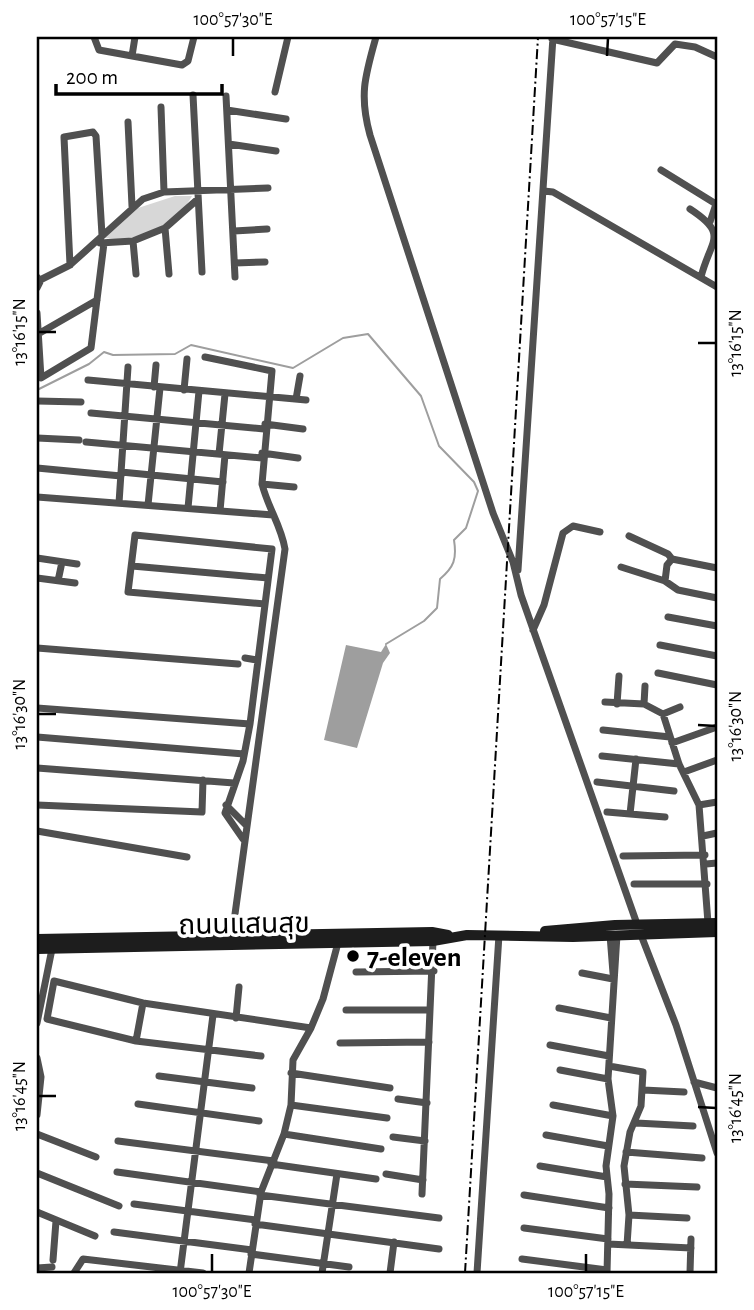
<svg xmlns="http://www.w3.org/2000/svg" width="754" height="1310" font-family="'Alegreya Sans','Noto Sans Thai',sans-serif">
	<style>
		.green { fill: #d7d7d7 }
		.water { fill: #9e9e9e }
		.lines { fill: none; stroke-linecap: round; stroke-linejoin: round }
		.stream { stroke: #9e9e9e; stroke-width: 2 }
		.street { stroke: #505050; stroke-width: 7 }
		.secondary { stroke: #1d1d1d; stroke-width: 10 }
		.rail { stroke: #000; stroke-width: 2; stroke-dasharray: 10 3.5 2 3.5; stroke-linecap: butt }
		.ticks { fill: none; stroke: #000; stroke-width: 2.5 }
		.poi-dot { fill: #000; stroke: #fff; stroke-width: 2.5 }
		.labels { text-anchor: middle; stroke-width: 7; stroke-linejoin: round; paint-order: stroke }
		.street-label { font-size: 28px; fill: #000; stroke: #fff }
		.poi-label { font-size: 28px; font-weight: bold; fill: #000; stroke: #fff; text-anchor: start }
		.neatline { fill: none; stroke: #000; stroke-width: 2.5 }
		.ticks-label { font-size: 18px; text-anchor: middle; fill: #000 }
	</style>
	<rect width="100%" height="100%" fill="#fff"/>
	<path class="green" d="M175 196H192C177 224 136 244 105 238L138 208Z"/>
	<path class="water" d="M386 644 390 653 383 663 357 748 324 740 346 645 381 652Z"/>
	<g class="lines">
		<path class="stream" d="M37 390 89 364 104 352 113 355 175 354 191 345 293 368 343 338 368 334 421 396 439 446 474 482 478 491 466 528 454 540C457 559 454 567 440 579L437 608 424 621 386 644"/>
		<path class="street" d="M94 37 99 50 182 65 188 61 194 37
			M376 37C365 76 359 95 370 135L493 513 513 562 521 595 637 924
			M552 39 657 63 675 44 695 47 717 57
			M132 56 135 37
			M275 92 288 37
			M193 95 202 272
			M226 96 235 277
			M161 107 164 192
			M227 110 286 119
			M128 122 132 206
			M229 144 276 151
			M661 170 716 204 710 222
			M544 191 553 192 717 287
			M690 209C730 235 710 240 701 277
			M165 228 169 274
			M234 231 267 229
			M133 241 136 274
			M100 243 133 241 165 228 198 199
			M235 263 265 262
			M70 265 64 137 93 132 96 136 102 235
			M40 280 70 265 143 199 164 192 268 188
			M37 288 40 282 37 277
			M37 313 41 378 91 348 104 243
			M38 334 97 300
			M205 357 272 371 262 484C268 508 281 525 285 549L232 936
			M88 380 306 400
			M154 387 156 365
			M184 390 187 359
			M296 399 300 376
			M37 401 81 402
			M91 413 264 429
			M265 424 303 429
			M37 438 79 440
			M86 442 262 458
			M262 453 298 458
			M219 454 225 394
			M37 468 121 476
			M121 472 223 482
			M262 484 294 487
			M37 497 273 515
			M119 503 128 367
			M148 505 160 388
			M188 508 199 391
			M220 511 225 455
			M629 536 668 554 672 559
			M37 558 77 564
			M132 566 268 578
			M621 567 665 581 678 590 717 598
			M518 570 553 37
			M37 578 75 583
			M58 581 62 562
			M665 581 667 565 672 559 717 568
			M668 617 717 626
			M533 630 544 605 563 533 573 526 600 532
			M660 645 717 656
			M37 648 238 664
			M245 658 257 660
			M658 673 717 685
			M605 702 644 704 663 714 679 764 699 805 708 923
			M617 704 619 676
			M644 704 645 686
			M37 708 250 724
			M663 714 680 707
			M603 730 670 737
			M37 737 244 754
			M672 743 717 727
			M602 756 679 764
			M37 768 234 783
			M684 772 717 760
			M597 782 674 791
			M37 805 202 812 203 780
			M226 805 246 825
			M699 805 717 802
			M607 812 665 817
			M630 814 636 759
			M37 831 187 857
			M703 836 717 833
			M243 839 225 813 243 761 250 724 272 549 135 535 128 592 265 604
			M623 856 705 855
			M706 864 717 863
			M634 884H707
			M610 935 613 973
			M641 935 676 1025 717 1153
			M356 972 434 971
			M582 973 613 979
			M559 1008 611 1018
			M346 1010H430
			M236 1018 239 987
			M37 1023 52 949
			M136 1041 143 1003
			M340 1043 429 1042
			M550 1045 609 1056
			M261 1056 136 1041 47 1019 54 981 143 1003 311 1028
			M37 1058 41 1077 37 1115
			M609 1066 643 1072 641 1106 630 1132 624 1166 629 1215 627 1245
			M560 1070 608 1079
			M291 1073 390 1088
			M159 1076 252 1088
			M694 1082 717 1088
			M643 1090 684 1092
			M398 1099 427 1103
			M138 1104 259 1121
			M291 1105 387 1118
			M553 1105 613 1116
			M636 1123 693 1126
			M37 1134 96 1157
			M284 1134 381 1149
			M546 1135 608 1146
			M393 1137 425 1141
			M118 1141 274 1161
			M626 1152 702 1158
			M271 1164 376 1179
			M540 1166 607 1177
			M117 1172 261 1192
			M37 1173 119 1206
			M386 1174 423 1180
			M625 1184 697 1187
			M422 1194 433 941
			M260 1195 439 1218
			M524 1195 609 1208
			M134 1204 256 1220
			M37 1212 95 1236
			M629 1215 687 1218
			M255 1224 439 1249
			M524 1228 608 1239
			M114 1232 252 1250
			M608 1244 691 1248
			M251 1254 349 1267
			M522 1259 607 1270
			M53 1260 56 1221
			M37 1268 52 1267
			M74 1273 83 1259 203 1273
			M180 1273 213 1015
			M249 1273 261 1192 284 1134 291 1105 293 1060 311 1028 323 999 339 939
			M322 1273 337 1174
			M390 1273 394 1242
			M477 1273 499 935
			M607 1273 609 1194 606 1166 613 1116 608 1079 617 935
			M690 1273 691 1239"/>
		<path class="secondary" d="M545 931 615 925 717 923
			M37 939 432 932 448 935
			M37 949 433 941 467 935 573 937 717 932"/>
		<path class="rail" d="M465 1273 538 37"/>
	</g>
	<path class="ticks" d="M233 56V38M607 56 608 38M38 332H56M698 343H716M38 714H56M698 725 716 726M38 1096H56M698 1107 716 1108M212 1272V1254M586 1272V1254"/>
	<circle class="poi-dot" cx="353" cy="956" r="7"/>
	<g class="labels">
		<g class="street-label">
			<text transform="translate(244 923) rotate(-1)" y="10">ถนนแสนสุข</text>
		</g>
		<g class="poi-label">
			<text x="367" y="966">7-eleven</text>
		</g>
	</g>
	<rect width="754" height="1310" fill="none" stroke="#ffffff" stroke-width="77"/>
	<path d="M56 84v10h166v-10" fill="none" stroke="#000000" stroke-width="3.5"/>
	<text x="66" y="84" font-size="21" fill="#000000" stroke="#ffffff" stroke-width="5" paint-order="stroke">200 m</text>
	<rect x="38" y="38" width="678" height="1234" class="neatline"/>
	<g class="ticks-label">
		<text x="233" y="25">100°57'30"E</text>
		<text x="608" y="25">100°57'15"E</text>
		<text transform="translate(19 332) rotate(-90)" y="6">13°16'15"N</text>
		<text transform="translate(735 343) rotate(-90)" y="6">13°16'15"N</text>
		<text transform="translate(19 714) rotate(-90)" y="6">13°16'30"N</text>
		<text transform="translate(735 726) rotate(-90)" y="6">13°16'30"N</text>
		<text transform="translate(19 1096) rotate(-90)" y="6">13°16'45"N</text>
		<text transform="translate(735 1108) rotate(-90)" y="6">13°16'45"N</text>
		<text x="212" y="1297">100°57'30"E</text>
		<text x="586" y="1297">100°57'15"E</text>
	</g>
</svg>
